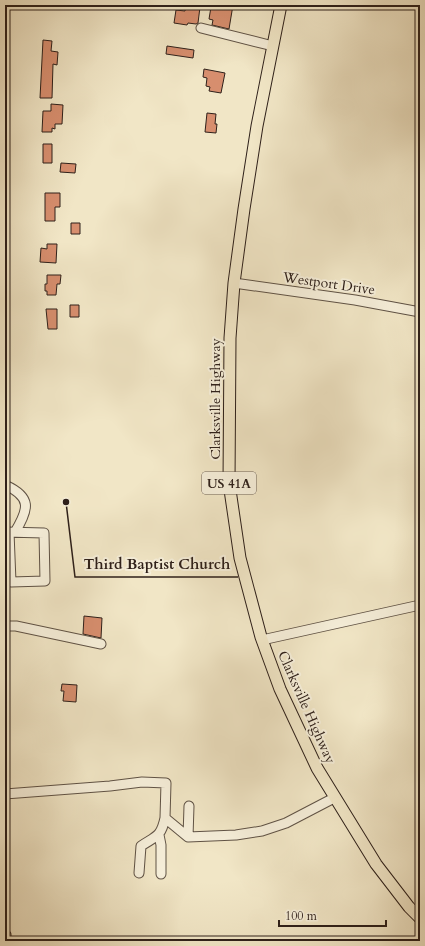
<svg xmlns="http://www.w3.org/2000/svg" width="425" height="946" font-family="Cardo,serif">
	<style>
		.building { fill: #d78e6e; stroke: #2e201a }
		.lines { fill: none; stroke-linecap: round; stroke-linejoin: round }
		.minor-casing { stroke: #5f5245; stroke-width: 11 }
		.major-casing { stroke: #2e201a; stroke-width: 13 }
		.minor { stroke: #f6efda; stroke-width: 9 }
		.major { stroke: #f1e6c6; stroke-width: 11 }
		.labels { text-anchor: middle; stroke-width: 4; stroke-linejoin: round; paint-order: stroke }
		.shield { fill: #f6efda; stroke: #6a5e54; stroke-width: 1 }
		.shield-label { font-size: 13px; font-weight: bold; fill: #2e201a }
		.street-label { font-size: 14px; fill: #2e201a; stroke: #f6efda }
		.leader { fill: none; stroke: #2e201a; stroke-width: 1.5 }
		.callout-dot { fill: #2e201a; stroke: #f6efda; stroke-width: 1.5 }
		.callout-label { font-size: 15px; text-anchor: middle; font-weight: bold; fill: #2e201a; stroke: #f6efda; stroke-width: 4; stroke-linejoin: round; paint-order: stroke }
	</style>
	<rect width="100%" height="100%" fill="#f1e6c6"/>
	<filter id="stains"><feTurbulence type="fractalNoise" baseFrequency=".005" numOctaves="4"/><feColorMatrix values="0 0 0 0 .2 0 0 0 0 .09 0 0 0 0 .02 0 0 0 .5 -.17"/></filter>
	<radialGradient id="worn" r=".72"><stop offset=".6" stop-color="#630" stop-opacity="0"/><stop offset="1" stop-color="#630" stop-opacity=".3"/></radialGradient>
	<path class="building" d="M186 5 200 7 198 23 196 24 188 23 187 25 174 23 176 10 185 11Z
		M220 5H233L229 29 212 25 213 20 209 19 211 7 219 9Z
		M43 40 52 41 51 51 58 52 57 65 53 64 52 98H40Z
		M167 46 194 50 193 58 166 54Z
		M204 69 225 73 221 93 209 91 210 87 206 86 207 78 203 77Z
		M51 104 63 105 62 124H55V129L52 128V132H42L43 111H51Z
		M207 113 216 114 215 124H217L216 133 205 132Z
		M43 144H52V163H43Z
		M61 163 76 164 75 173 60 172Z
		M45 193H60V207H55V221H45Z
		M71 223H80V234H71Z
		M47 244H57L56 263 40 262 41 248 47 249Z
		M47 275H61L60 284H57L56 295H47V291H45V284H47Z
		M70 305H79V317H70Z
		M46 309H57V329H48Z
		M84 616 102 618 101 638 83 634Z
		M62 684 77 685 76 702 63 701 64 691H61Z"/>
	<g class="lines">
		<g class="minor-casing">
			<path id="minor" d="M201 28 273 46
				M234 283 355 300 420 312
				M5 485C32 497 29 509 15 532
				M5 532 44 533 45 581 11 582 9 532
				M5 626H16L101 644
				M262 640 420 605
				M5 794 110 786 142 782 166 783 165 818 188 837 236 835 262 831 286 823 334 798
				M159 835 161 845V874
				M188 837 189 806
				M139 873 141 846C156 836 161 837 165 818"/>
		</g>
		<g class="major-casing">
			<path id="major" d="M281 5 257 126 244 209 234 283 230 338 229 483 240 558 261 637 280 689 317 768 376 864 409 907 420 918
				M5 935V941"/>
		</g>
		<use href="#minor" class="minor"/>
		<use href="#major" class="major"/>
	</g>
	<g class="labels">
		<rect class="shield" x="202" y="472" width="54" height="22" rx="3"/>
		<g class="shield-label">
			<text x="229" y="488">US 41A</text>
		</g>
		<g class="street-label">
			<text transform="translate(329 283) rotate(8)" y="5">Westport Drive</text>
			<text transform="translate(215 399) rotate(-90)" y="5">Clarksville Highway</text>
			<text transform="translate(307 707) rotate(66)" y="5">Clarksville Highway</text>
		</g>
	</g>
	<path class="leader" d="M66 502L75 577H238"/>
	<circle class="callout-dot" cx="66" cy="502" r="4"/>
	<g class="callout-label">
		<text x="157" y="569">Third Baptist Church</text>
	</g>
	<rect width="425" height="946" fill="none" stroke="#f1e6c6" stroke-width="20"/>
	<rect x="6" y="6" width="413" height="934" fill="none" stroke="#2e201a" stroke-width="2"/>
	<rect x="10" y="10" width="405" height="926" fill="none" stroke="#2e201a"/>
	<path d="M279 920v6h107v-6" fill="none" stroke="#2e201a" stroke-width="2"/>
	<text x="285" y="920" font-size="12" fill="#2e201a" stroke="#f6efda" stroke-width="3" paint-order="stroke">100 m</text>
	<rect width="100%" height="100%" filter="url(#stains)"/>
	<rect width="100%" height="100%" fill="url(#worn)"/>
</svg>
